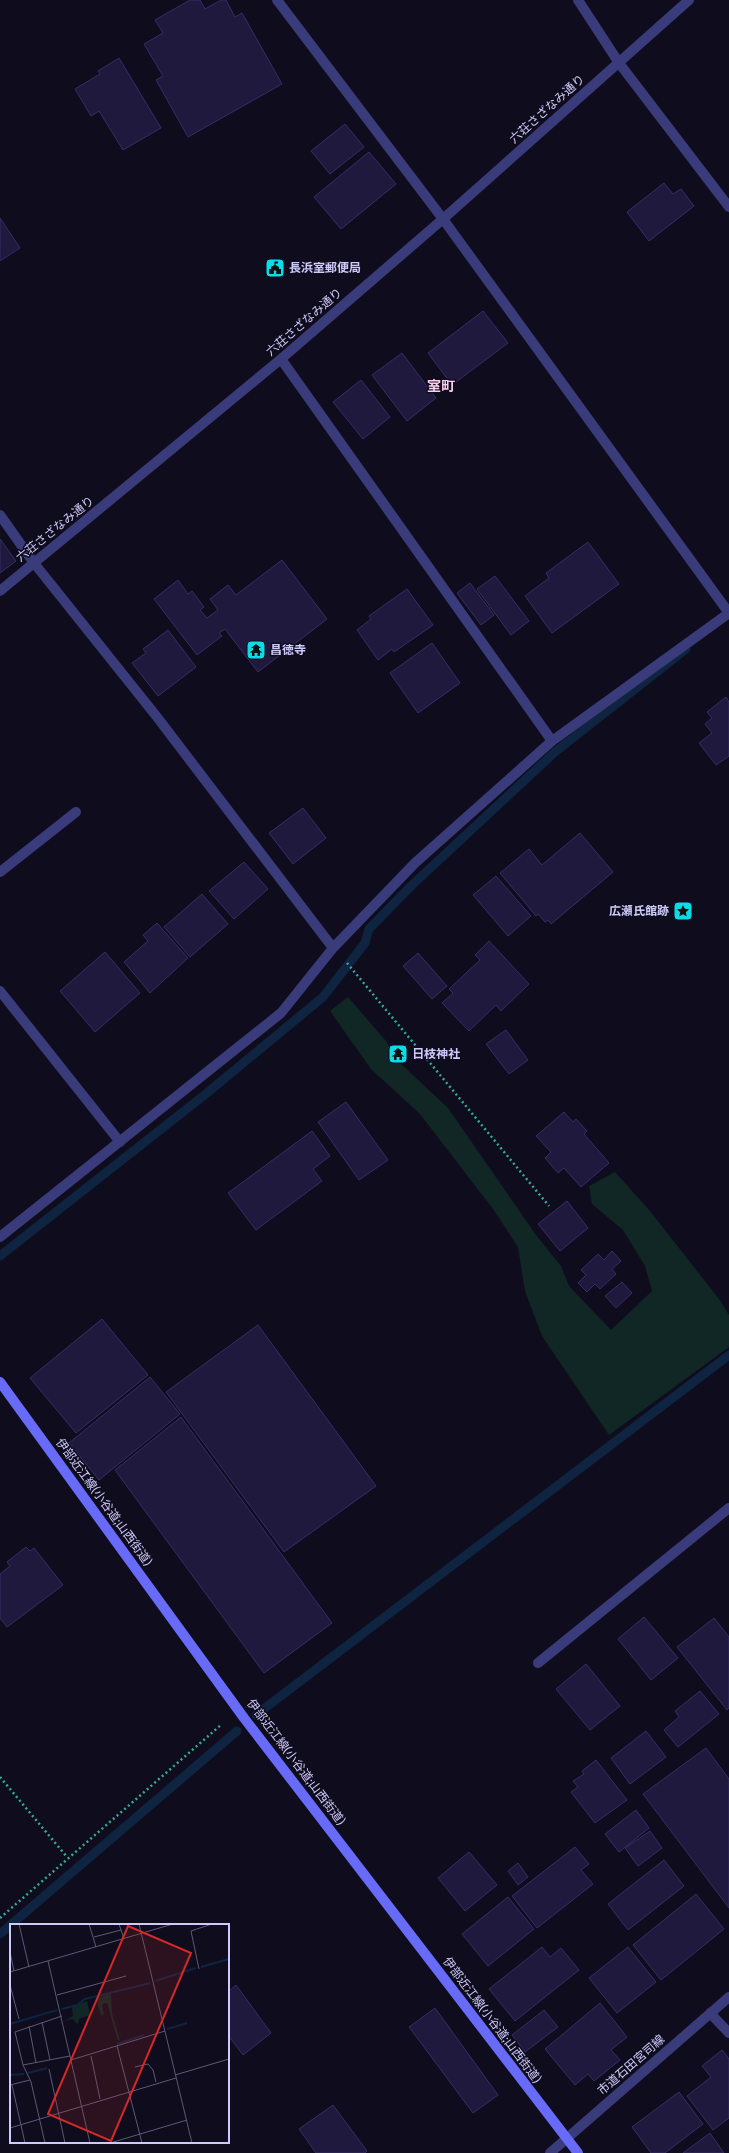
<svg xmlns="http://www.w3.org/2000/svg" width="729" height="2153" font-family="'Fira Sans Condensed','Noto Sans JP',sans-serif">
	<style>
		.green { fill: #102725 }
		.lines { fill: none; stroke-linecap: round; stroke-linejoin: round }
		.stream { stroke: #0e2440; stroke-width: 9 }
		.building { fill: #1f1a3d; stroke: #362d68 }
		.path { stroke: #33a99c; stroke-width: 2.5; stroke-dasharray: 2 3; stroke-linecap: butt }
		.service { stroke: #3a3b7a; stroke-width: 10 }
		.minor { stroke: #3a3b7a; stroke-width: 10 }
		.tertiary { stroke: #3a3b7a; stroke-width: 10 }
		.secondary { stroke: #676bf8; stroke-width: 10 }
		.labels { text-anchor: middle; stroke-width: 3; stroke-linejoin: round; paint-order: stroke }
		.street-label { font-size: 12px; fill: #cecbfc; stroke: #0f0d1d }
		.poi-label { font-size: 12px; font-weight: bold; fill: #cecbfc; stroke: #0f0d1d; text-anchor: start }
		.quarter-label { font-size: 14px; font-weight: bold; fill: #fdcdee; stroke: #0f0d1d }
		.inset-river { fill: none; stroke: #0e2440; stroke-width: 2 }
		.inset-road { fill: none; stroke: #5b5976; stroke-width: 1 }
		.view { fill: #d62828; fill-opacity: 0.15; stroke: #d62828; stroke-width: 2 }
		.inset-edge { fill: none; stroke: #cecbfc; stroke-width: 2 }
	</style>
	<rect width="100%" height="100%" fill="#0f0d1d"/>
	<path class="green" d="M348 997 386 1041 399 1062 448 1108 536 1235 561 1266 569 1286 611 1330 652 1291 645 1266 623 1230 592 1204 589 1186 615 1172 650 1211 719 1299 729 1315V1347L609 1435 542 1336 525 1291 518 1247 493 1209 420 1114 371 1069 330 1011Z"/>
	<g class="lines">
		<path class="stream" d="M0 1256 207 1093 323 997 365 943 369 929 412 885 555 752 686 649
			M256 1715 729 1355
			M0 1934 237 1731"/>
	</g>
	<path class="building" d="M190 0H200L205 9 221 0H226L235 17 242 13 282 84 188 137 156 80 163 76 144 44 163 33 155 20Z
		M119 58 161 128 123 150 99 111 91 116 75 89 100 74 98 71Z
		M345 124 364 147 330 174 311 151Z
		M369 152 396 184 341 229 314 197Z
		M664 183 673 194 681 189 694 206 649 241 627 212Z
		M0 218 20 248 0 261Z
		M483 311 508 343 452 385 428 353Z
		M402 353 436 398 407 421 372 375Z
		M361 380 390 417 363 439 333 402Z
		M0 539 16 561 0 573Z
		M588 542 619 584 552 633 525 596 549 578 546 573Z
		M282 560 327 619 258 672 225 629 219 633 222 636 197 655 154 599 178 580 188 594 192 591 204 607 200 610 207 618 218 610 210 599 228 585 236 595Z
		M495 576 529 621 511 635 477 589Z
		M470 583 494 615 481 625 457 593Z
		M407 589 433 625 394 652 392 649 378 660 357 630 371 619 369 616Z
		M168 630 196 667 158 696 132 663 146 653 143 649Z
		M432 643 460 683 418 713 390 673Z
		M726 697 729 702V756L716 765 699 743 712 733 705 724 712 718 707 712Z
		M303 808 326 838 293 864 269 833Z
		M580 833 613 872 551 924 548 920 545 922 538 914 536 916 500 873 529 849 542 865Z
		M244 862 268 889 234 919 209 891Z
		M496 876 531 916 508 936 473 895Z
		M202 894 228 924 190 957 164 927Z
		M157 923 188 958 150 993 124 962 148 941 143 935Z
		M489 941 529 984 501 1011 496 1005 469 1031 442 1003 453 993 449 989 480 960 475 955Z
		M105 952 140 993 95 1032 60 991Z
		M418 953 447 986 432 999 403 966Z
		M506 1030 528 1060 509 1074 486 1044Z
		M346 1102 388 1160 359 1180 318 1122Z
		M564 1112 573 1122 576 1119 587 1131 584 1134 609 1163 581 1187 564 1168 558 1173 545 1158 551 1152 536 1136Z
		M312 1131 330 1156 313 1169 322 1181 256 1230 228 1193Z
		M567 1201 588 1228 560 1251 538 1224Z
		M612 1251 621 1261 612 1269 616 1274 600 1289 595 1284 587 1292 578 1283 586 1275 581 1270 598 1254 604 1260Z
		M622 1282 632 1293 616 1308 605 1296Z
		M102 1319 148 1375 76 1433 30 1378Z
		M258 1325 376 1486 284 1552 166 1392Z
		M150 1377 180 1414 99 1480 69 1443Z
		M181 1417 332 1623 264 1673 115 1470Z
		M26 1547 30 1551 34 1548 63 1585 7 1627 0 1618V1574L10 1566 7 1562Z
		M644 1617 678 1658 651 1680 618 1639Z
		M714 1618 729 1637V1708L727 1710 677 1647Z
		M586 1664 620 1706 590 1730 556 1689Z
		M700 1691 719 1714 678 1747 664 1730 679 1717 675 1711Z
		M646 1731 666 1757 630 1784 611 1758Z
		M706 1748 729 1779V1908L643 1794Z
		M596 1760 627 1800 595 1823 571 1792 578 1787 573 1781 584 1774 582 1771Z
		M636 1810 649 1828 619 1852 605 1834Z
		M650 1831 662 1848 638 1866 625 1848Z
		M575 1847 589 1864 581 1870 593 1884 537 1928 512 1896Z
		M469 1852 497 1885 465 1911 438 1878Z
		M664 1860 684 1886 628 1930 608 1904Z
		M518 1863 528 1877 518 1885 508 1871Z
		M696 1894 724 1929 661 1980 633 1945Z
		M508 1897 534 1929 488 1966 462 1934Z
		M542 1947 550 1957 561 1948 579 1970 515 2021 489 1989Z
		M628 1947 656 1982 617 2013 589 1978Z
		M236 1985 271 2033 243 2055 228 2035V1992Z
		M600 2003 627 2037 611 2050 620 2060 594 2081 588 2074 575 2085 545 2049Z
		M435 2008 498 2095 473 2113 409 2027Z
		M544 2010 558 2027 525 2052 512 2035Z
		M722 2050 729 2059V2118L713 2130 687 2096 711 2077 702 2066Z
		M679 2092 703 2124 665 2153H651L632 2127Z
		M333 2105 367 2151 365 2153H316L299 2129Z
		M710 2133 724 2153H683Z"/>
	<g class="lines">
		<path class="path" d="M347 963 549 1206
			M0 1777 67 1857
			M0 1918 222 1724"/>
		<path class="service" d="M0 991 120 1142"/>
		<path class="minor" d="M277 0 443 219 729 613
			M578 0 619 63 729 207
			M281 359 552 741
			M0 515 34 563 157 717 333 948
			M0 872 76 812
			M0 1237 281 1013 333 948 415 863 552 741 729 613
			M538 1663 729 1508
			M710 2013 729 2033"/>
		<path class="tertiary" d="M0 591 281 359 443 219 689 0
			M550 2153 729 1997"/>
		<path class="secondary" d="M0 1382 244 1718 578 2153"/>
	</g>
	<defs>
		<g id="civic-square" transform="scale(1)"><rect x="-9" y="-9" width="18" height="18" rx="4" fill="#0bdde8" stroke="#0f0d1d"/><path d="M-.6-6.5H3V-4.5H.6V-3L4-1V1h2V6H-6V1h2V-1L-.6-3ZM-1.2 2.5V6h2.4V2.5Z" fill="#111"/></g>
		<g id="temple-square" transform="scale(1)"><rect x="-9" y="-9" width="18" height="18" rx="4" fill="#0bdde8" stroke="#0f0d1d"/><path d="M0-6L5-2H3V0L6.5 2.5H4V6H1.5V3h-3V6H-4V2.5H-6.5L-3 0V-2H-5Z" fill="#111"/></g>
		<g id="sight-square" transform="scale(1)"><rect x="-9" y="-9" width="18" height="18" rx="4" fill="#0bdde8" stroke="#0f0d1d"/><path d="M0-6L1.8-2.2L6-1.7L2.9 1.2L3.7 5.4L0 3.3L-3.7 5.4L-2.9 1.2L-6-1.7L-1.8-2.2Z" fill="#111"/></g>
	</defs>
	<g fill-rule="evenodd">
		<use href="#civic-square" x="275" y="268"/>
		<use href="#temple-square" x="256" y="650"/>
		<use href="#sight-square" x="683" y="911"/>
		<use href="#temple-square" x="398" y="1054"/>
	</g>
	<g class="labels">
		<g class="street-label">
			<text transform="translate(547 109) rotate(-42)" y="4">六荘さざなみ通り</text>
			<text transform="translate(304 322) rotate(-41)" y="4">六荘さざなみ通り</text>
			<text transform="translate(55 529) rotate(-39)" y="4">六荘さざなみ通り</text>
			<text transform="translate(104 1502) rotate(54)" y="4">伊部近江線(小谷道;山西街道)</text>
			<text transform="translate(296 1762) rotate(53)" y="4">伊部近江線(小谷道;山西街道)</text>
			<text transform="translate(492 2020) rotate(53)" y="4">伊部近江線(小谷道;山西街道)</text>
			<text transform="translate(631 2065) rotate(-41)" y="4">市道石田宮司線</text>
		</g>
		<g class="poi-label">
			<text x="289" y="272">長浜室郵便局</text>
			<text x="270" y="654">昌徳寺</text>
			<text x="669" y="915" text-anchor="end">広瀬氏館跡</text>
			<text x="412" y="1058">日枝神社</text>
		</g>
		<g class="quarter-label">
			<text x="441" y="391">室町</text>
		</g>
	</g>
	<g transform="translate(10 1924)">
		<rect width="219" height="219" fill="#0f0d1d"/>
		<path d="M101 69 102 89 110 116 108 117 97 79 92 80 94 90 91 92 86 74ZM77 77 80 91 69 95 68 101 63 95 54 97 63 92 62 83Z" fill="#102725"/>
		<path class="inset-river" d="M191 43 219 35M145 57 186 44M52 85 67 81 75 75 140 59M0 100 47 86M157 105 177 99M107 120 134 111M18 149 37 144M0 151 14 150"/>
		<path class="inset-road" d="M9 0 19 43M79 0 86 23M109 0 114 15M129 0 182 219M84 13 111 6M0 28 4 47M38 37 80 219M189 45 181 7 202 0M0 48 163 0M0 61 9 95M47 71 116 52M32 98 40 136M19 102 26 139M107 122 132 219M81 132 90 175M61 136 155 107M13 141 60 132M125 143 138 140 143 146 146 158M39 145 55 219M165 151 219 135M0 161 20 156M2 161 15 219M0 204 166 154M35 219 21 158 13 141 5 108 52 92M100 219 177 196"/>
		<path class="view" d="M118 2 181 29 101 217 38 190Z"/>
		<rect width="219" height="219" class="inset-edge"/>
	</g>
</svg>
